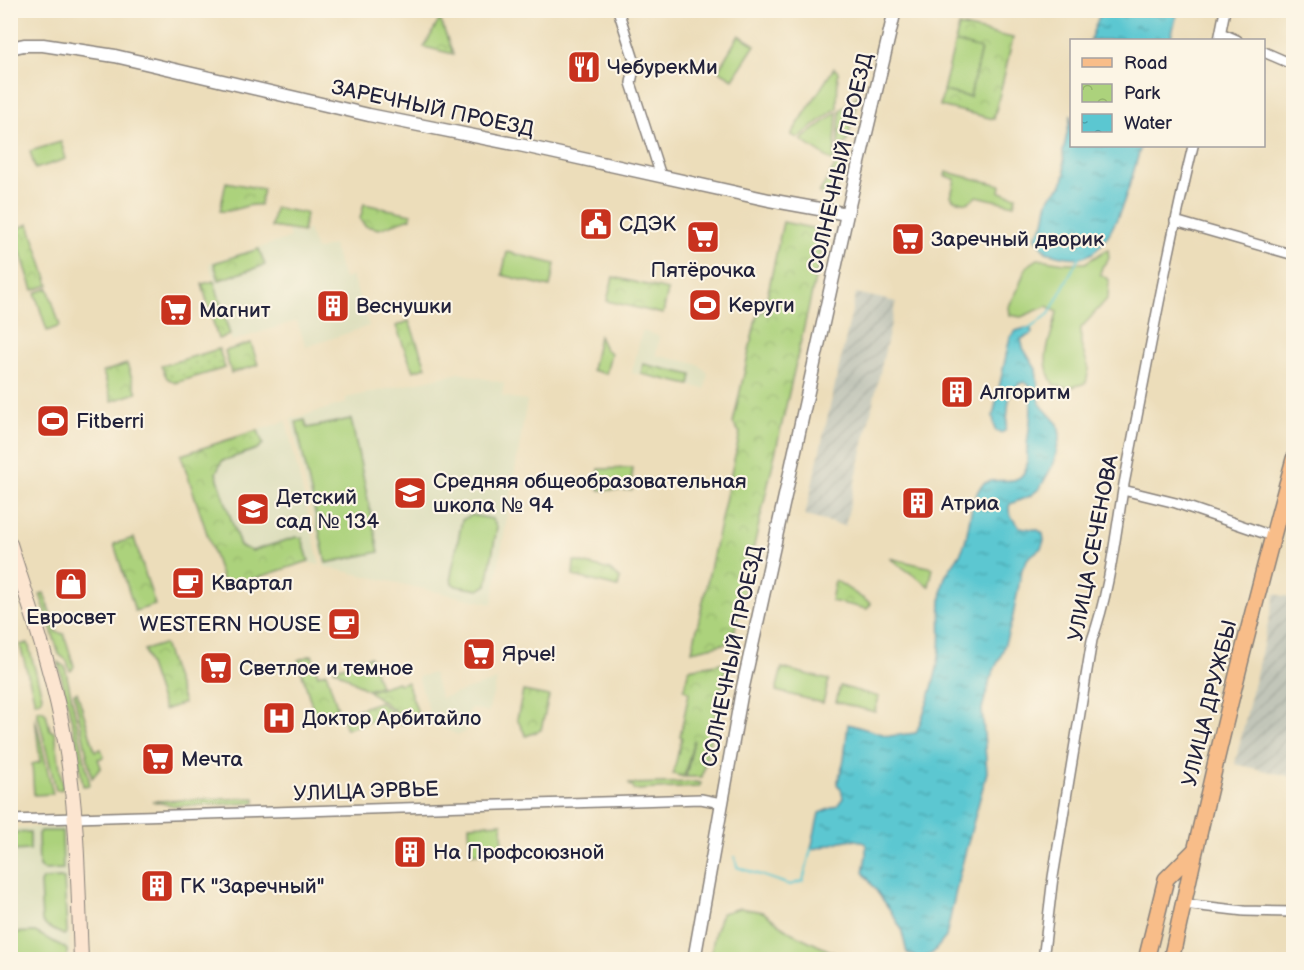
<svg xmlns="http://www.w3.org/2000/svg" width="1304" height="970" font-family="'Balsamiq Sans',sans-serif">
	<style>
		.built { fill: #dddebc }
		.industrial { fill: url(#industrial-furrows) }
		.grass { fill: #acd27c; stroke: #677a5c; stroke-width: 1.5 }
		.park { fill: url(#park-crowns); stroke: #677a5c; stroke-width: 1.5 }
		.garden { fill: url(#garden-dots); stroke: #677a5c; stroke-width: 1.5 }
		.water { fill: url(#water-ripples); stroke: #3e7486; stroke-width: 1.5 }
		.lines { fill: none; stroke-linecap: round; stroke-linejoin: round }
		.stream { stroke: #5bc7d1; stroke-width: 2 }
		.minor-casing { stroke: #87807a; stroke-width: 12 }
		.tertiary-casing { stroke: #87807a; stroke-width: 15 }
		.secondary-casing { stroke: #87807a; stroke-width: 16 }
		.primary-casing { stroke: #87807a; stroke-width: 18 }
		.minor { stroke: #fff; stroke-width: 9 }
		.tertiary { stroke: #fff; stroke-width: 12 }
		.secondary { stroke: #fce5d0; stroke-width: 14 }
		.primary { stroke: #f8bd89; stroke-width: 15 }
		.labels { text-anchor: middle; stroke-width: 4.5; stroke-linejoin: round; paint-order: stroke }
		.poi-label { font-size: 21px; fill: #22223b; stroke: #fcf5e5; text-anchor: start }
		.street-label { font-size: 21px; fill: #22223b; stroke: #fcf5e5 }
	</style>
	<defs>
		<pattern id="industrial-furrows" width="10" height="10" patternUnits="userSpaceOnUse" patternTransform="scale(1.5)"><rect width="10" height="10" fill="#c2c6b9"/><path d="M-1 1l2-2M0 10L10 0M9 11l2-2" fill="none" stroke="#a6aaa0"/></pattern>
		<pattern id="park-crowns" width="20" height="18" patternUnits="userSpaceOnUse" patternTransform="scale(1.5)"><rect width="20" height="18" fill="#acd27c"/><path d="M2 6a3 3 0 1 1 6 0M12 15a3 3 0 1 1 6 0" fill="none" stroke="#94b46c"/></pattern>
		<pattern id="garden-dots" width="8" height="8" patternUnits="userSpaceOnUse" patternTransform="scale(1.5)"><rect width="8" height="8" fill="#acd27c"/><path d="M2 2h.1M6 6h.1" fill="none" stroke="#94b46c" stroke-width="1.8" stroke-linecap="round"/></pattern>
		<pattern id="water-ripples" width="26" height="14" patternUnits="userSpaceOnUse" patternTransform="scale(1.5)"><rect width="26" height="14" fill="#5bc7d1"/><path d="M2 4q2-2 4 0t4 0M15 11q2-2 4 0t4 0" fill="none" stroke="#4ba1ab"/></pattern>
	</defs>
	<rect width="100%" height="100%" fill="#fcf5e5"/>
	<filter id="ink" filterUnits="userSpaceOnUse"><feTurbulence type="fractalNoise" baseFrequency=".0167" numOctaves="2"/><feDisplacementMap in="SourceGraphic" scale="12" xChannelSelector="R" yChannelSelector="G"/><feConvolveMatrix kernelMatrix="1 2 1 2 8 2 1 2 1" color-interpolation-filters="sRGB"/></filter>
	<filter id="wash" filterUnits="userSpaceOnUse"><feTurbulence type="fractalNoise" baseFrequency=".008" numOctaves="4" result="noise"/><feDisplacementMap in="SourceGraphic" scale="24" xChannelSelector="R" yChannelSelector="G"/><feGaussianBlur stdDeviation="1.35" result="paint"/><feColorMatrix in="noise" values="0 0 0 0 0 0 0 0 0 0 0 0 0 0 0 0 0 1.4 0 .05"/><feComposite in="paint" operator="in"/></filter>
	<g filter="url(#wash)">
		<rect width="100%" height="100%" fill="#ecddba"/>
		<path class="built" d="M308 229 316 250 333 245 344 279 352 276 369 326 306 347 297 321 232 341 209 263 290 238 288 231 303 234Z
			M642 331 659 336 656 355 698 364 708 373 705 389 632 373Z
			M459 373 504 383 502 396 527 401 492 604 325 567 291 419 346 403V398Z
			M286 421 320 565 305 562 225 588 181 455Z
			M433 673 441 698 497 680 488 712 470 708 465 732 458 735 433 723 418 677Z
			M64 827 70 959H11L10 828Z"/>
		<path class="industrial" d="M856 293 896 302 845 526 805 516Z
			M1275 594 1293 598V777L1235 764Z"/>
		<path class="grass" d="M739 35 755 45 733 79 718 70Z
			M955 42 981 48 970 97 943 91Z
			M834 68 838 72 837 108 798 138 791 135Z
			M858 95 847 142 838 148 840 110Z
			M837 112 834 162 801 140Z
			M61 142 66 159 35 169 30 151Z
			M847 147 835 196 819 193 837 163 838 153Z
			M946 172 1001 185 1000 192 1016 196 1014 205 977 196 967 203 954 200 951 196 955 179 945 176Z
			M275 208 306 213 303 232 271 227Z
			M1108 249 1109 258 1102 267 1100 274 1109 280 1108 298 1081 328V345L1089 369 1086 383 1069 388 1054 385C1037 359 1052 339 1057 312L1047 306 1021 317 1010 315 1009 306 1018 289 1026 267 1038 259 1065 263H1085Z
			M507 252 555 264 550 287 502 275Z
			M48 288 60 326 47 331 35 293Z
			M599 336 605 349 611 353 606 374 592 370Z
			M351 419 379 552 326 563 296 422 305 420 307 428Z
			M632 468V490H599V469Z
			M471 515 492 519 497 527 487 585 479 590 456 586 452 583 451 576 462 520Z
			M44 593 56 632 64 634 74 666 72 670 70 671 67 661 59 654 40 594Z
			M28 643 42 696 40 701 35 702 20 645Z
			M370 657 380 686 367 690 334 669Z
			M58 662 65 667 90 785 83 786 75 735Z
			M782 668 829 680 823 703 776 691Z
			M77 692 95 751 101 749 104 757 98 759 101 767 92 778 74 693Z
			M42 710 46 713 50 730 55 733 63 789 56 790 37 711Z
			M35 717 53 794 34 795 32 764 40 762Z
			M696 782 701 783 699 787 635 790 629 784Z
			M255 798V803L175 806 152 801Z
			M502 823 503 852 470 853 469 825Z
			M40 831H62L63 869 43 870 39 867 38 834Z
			M30 832V850L11 851V833Z
			M61 878 64 879 67 932 64 935 47 927 42 921 40 883 43 879Z
			M740 908 763 912 792 933 847 959H710L715 932 722 913Z
			M35 932 64 947 67 950V959H11V933Z"/>
		<path class="park" d="M440 19 453 54 424 47Z
			M959 26 1013 38 994 119 940 106 943 91 970 97 981 49 955 42Z
			M226 182 263 189 260 205C246 203 234 213 220 211Z
			M364 204 411 214V218L379 229 365 226 360 219Z
			M783 222 826 231 732 642 692 651 740 433 733 423 757 315 764 311Z
			M29 224 49 285 33 290 13 230Z
			M259 249 265 265 219 280 214 263Z
			M613 277 668 290 663 314 607 301Z
			M214 281 230 335 218 339 202 284Z
			M409 321 426 367 413 371 396 326Z
			M251 343 258 365 231 373 225 351Z
			M127 364 137 393 112 401 103 372Z
			M643 364 692 375 690 385 641 374Z
			M258 430 263 444 257 449 222 461 216 473 240 546 252 551 296 537 302 538 309 561 225 588 181 455Z
			M134 538 155 605 135 611 114 544Z
			M889 558 933 568 929 586Z
			M574 561 610 570 620 579 618 587 573 576Z
			M835 580 871 604 867 609 831 601Z
			M164 644 184 703 164 710 144 650Z
			M312 655 318 675 326 672 338 709 315 716 298 660Z
			M727 662 702 777H686L694 740 684 777 673 774 682 737 680 736 689 693 684 689 689 669Z
			M398 682 399 684 407 682 420 719 400 725 396 712 369 691Z
			M840 686 879 697 875 712 836 702Z
			M523 691 549 696 541 730 526 736 517 719Z
			M379 702 394 713 346 729 341 715Z"/>
		<path class="garden" d="M219 349 225 368 175 383 167 378 161 366Z"/>
		<path class="water" d="M1101 11V10L1178 11 1170 40H1090Z
			M1071 115 1072 146H1141C1133 172 1115 252 1082 257 1070 259 1057 255 1046 252L1036 239V235L1044 223 1047 205 1050 197 1062 185 1065 173 1063 152Z
			M1025 328 1031 329 1032 334 1021 339 1023 348 1036 369 1040 404 1058 424 1060 435 1054 463 1040 488 1030 496 1010 504C1006 514 1014 520 1020 527L1038 530 1043 534 1044 541 1041 548 1028 558 1022 569 1012 621 1002 653 990 679 982 709 987 772 960 872 946 937 933 953 926 957H916L907 953 901 928 890 910 863 872 866 856V844C846 832 832 848 811 849L819 813 837 806 843 798 841 789 837 784 844 760 848 724 889 736 916 733C927 706 937 678 940 649 942 627 938 602 944 580 947 569 960 559 964 545 970 527 969 508 978 491 987 471 1011 488 1022 475 1030 467 1026 455 1027 444 1030 424 1033 406 1029 385L1024 382C1002 389 1011 414 1005 431L1001 433 995 430 993 416 1010 337 1016 331Z"/>
		<g class="lines">
			<path class="stream" d="M1029 329 1049 314 1079 257
				M735 857 737 867 790 885 803 881 811 849"/>
		</g>
	</g>
	<g filter="url(#ink)">
		<g class="lines">
			<g class="minor-casing">
				<path id="minor" d="M618 10 635 63 631 83 661 176
					M1221 33 1237 40
					M1219 40 1225 10
					M1264 52 1294 65
					M1175 221 1294 255
					M1123 490 1176 503 1272 536
					M10 820 701 799 721 803
					M1183 904 1244 911 1294 912
					M1043 960 1053 877 1092 640C1110 590 1115 536 1124 484 1146 371 1166 257 1193 146"/>
			</g>
			<g class="tertiary-casing">
				<path id="tertiary" d="M10 48 24 45H43L115 56 369 115 524 146 769 200 847 214
					M694 960 741 696 847 214 895 10"/>
			</g>
			<g class="secondary-casing">
				<path id="secondary" d="M10 544C30 608 54 675 65 741 78 813 78 887 81 960"/>
			</g>
			<g class="primary-casing">
				<path id="primary" d="M1146 960 1166 879 1194 851
					M1171 960C1207 792 1248 624 1294 459"/>
			</g>
			<use href="#minor" class="minor"/>
			<use href="#tertiary" class="tertiary"/>
			<use href="#secondary" class="secondary"/>
			<use href="#primary" class="primary"/>
		</g>
	</g>
	<defs>
		<g id="restaurant-square" transform="scale(1.725)"><rect x="-9" y="-9" width="18" height="18" rx="4" fill="#c8321e" stroke="#fcf5e5"/><path d="M-5-6h1v4h1v-4h1v4h1v-4h1v5L-1.5 .5V6h-2V.5L-5-1ZM5-6V6H3V1.5H1.5Q1.5-4 5-6Z" fill="#fff"/></g>
		<g id="civic-square" transform="scale(1.725)"><rect x="-9" y="-9" width="18" height="18" rx="4" fill="#c8321e" stroke="#fcf5e5"/><path d="M-.6-6.5H3V-4.5H.6V-3L4-1V1h2V6H-6V1h2V-1L-.6-3ZM-1.2 2.5V6h2.4V2.5Z" fill="#fff"/></g>
		<g id="supermarket-square" transform="scale(1.725)"><rect x="-9" y="-9" width="18" height="18" rx="4" fill="#c8321e" stroke="#fcf5e5"/><path d="M-6-5.5h2.5l.6 2H6L4.5 2H-2.5L-4.4-4H-6ZM-1.5 3.2a1.3 1.3 0 1 0 .1 0ZM3 3.2a1.3 1.3 0 1 0 .1 0Z" fill="#fff"/></g>
		<g id="stadium-square" transform="scale(1.725)"><rect x="-9" y="-9" width="18" height="18" rx="4" fill="#c8321e" stroke="#fcf5e5"/><path d="M0-5a6.5 5 0 1 0 0 10a6.5 5 0 1 0 0-10ZM-3.5-1.8h7v3.6h-7Z" fill="#fff"/></g>
		<g id="building-square" transform="scale(1.725)"><rect x="-9" y="-9" width="18" height="18" rx="4" fill="#c8321e" stroke="#fcf5e5"/><path d="M-4-6H4V6H1V3H-1V6H-4ZM-2.5-4.3h1.7v1.8h-1.7ZM.8-4.3h1.7v1.8H.8ZM-2.5-1h1.7V.8h-1.7ZM.8-1h1.7V.8H.8Z" fill="#fff"/></g>
		<g id="school-square" transform="scale(1.725)"><rect x="-9" y="-9" width="18" height="18" rx="4" fill="#c8321e" stroke="#fcf5e5"/><path d="M0-5L7-2L0 1L-7-2ZM-4 1L0 2.5L4 1V4Q0 6-4 4Z" fill="#fff"/></g>
		<g id="cafe-square" transform="scale(1.725)"><rect x="-9" y="-9" width="18" height="18" rx="4" fill="#c8321e" stroke="#fcf5e5"/><path d="M-5.5-4.5H6V0H3Q3 3.5 0 3.5H-2.5Q-5.5 3.5-5.5 0ZM3-3.2v2h1.7v-2ZM-6 4.5H4V6H-6Z" fill="#fff"/></g>
		<g id="shop-square" transform="scale(1.725)"><rect x="-9" y="-9" width="18" height="18" rx="4" fill="#c8321e" stroke="#fcf5e5"/><path d="M-5-2.5h2.3a2.7 3.5 0 0 1 5.4 0H5L5.5 6h-11ZM-1.5-2.5h3a1.5 2.3 0 0 0-3 0Z" fill="#fff"/></g>
		<g id="hospital-square" transform="scale(1.725)"><rect x="-9" y="-9" width="18" height="18" rx="4" fill="#c8321e" stroke="#fcf5e5"/><path d="M-5-5h3v3.5h4V-5h3V5h-3V1.5h-4V5h-3Z" fill="#fff"/></g>
	</defs>
	<g fill-rule="evenodd">
		<use href="#restaurant-square" x="584" y="67"/>
		<use href="#civic-square" x="596" y="224"/>
		<use href="#supermarket-square" x="703" y="237"/>
		<use href="#supermarket-square" x="908" y="239"/>
		<use href="#stadium-square" x="705" y="305"/>
		<use href="#building-square" x="333" y="306"/>
		<use href="#supermarket-square" x="176" y="310"/>
		<use href="#building-square" x="957" y="392"/>
		<use href="#stadium-square" x="53" y="421"/>
		<use href="#school-square" x="410" y="493"/>
		<use href="#building-square" x="918" y="503"/>
		<use href="#school-square" x="253" y="509"/>
		<use href="#cafe-square" x="188" y="583"/>
		<use href="#shop-square" x="71" y="584"/>
		<use href="#cafe-square" x="344" y="624"/>
		<use href="#supermarket-square" x="479" y="654"/>
		<use href="#supermarket-square" x="216" y="668"/>
		<use href="#hospital-square" x="279" y="718"/>
		<use href="#supermarket-square" x="158" y="759"/>
		<use href="#building-square" x="410" y="852"/>
		<use href="#building-square" x="157" y="886"/>
	</g>
	<g class="labels">
		<g class="poi-label">
			<text x="607" y="74">ЧебурекМи</text>
			<text x="619" y="231">СДЭК</text>
			<text x="931" y="246">Заречный дворик</text>
			<text x="703" y="277" text-anchor="middle">Пятёрочка</text>
			<text x="728" y="312">Керуги</text>
			<text x="356" y="313">Веснушки</text>
			<text x="199" y="317">Магнит</text>
			<text x="980" y="399">Алгоритм</text>
			<text x="76" y="428">Fitberri</text>
			<text x="433" y="488">Средняя общеобразовательная<tspan x="433" dy="24">школа № 94</tspan></text>
			<text x="276" y="504">Детский<tspan x="276" dy="24">сад № 134</tspan></text>
			<text x="941" y="510">Атриа</text>
			<text x="211" y="590">Квартал</text>
			<text x="71" y="624" text-anchor="middle">Евросвет</text>
			<text x="321" y="631" text-anchor="end">WESTERN HOUSE</text>
			<text x="502" y="661">Ярче!</text>
			<text x="239" y="675">Светлое и темное</text>
			<text x="302" y="725">Доктор Арбитайло</text>
			<text x="181" y="766">Мечта</text>
			<text x="433" y="859">На Профсоюзной</text>
			<text x="180" y="893">ГК "Заречный"</text>
		</g>
		<g class="street-label">
			<text transform="translate(433 108) rotate(12)" y="7">ЗАРЕЧНЫЙ ПРОЕЗД</text>
			<text transform="translate(840 163) rotate(-77)" y="7">СОЛНЕЧНЫЙ ПРОЕЗД</text>
			<text transform="translate(1093 548) rotate(-79)" y="7">УЛИЦА СЕЧЕНОВА</text>
			<text transform="translate(732 656) rotate(-78)" y="7">СОЛНЕЧНЫЙ ПРОЕЗД</text>
			<text transform="translate(1209 703) rotate(-76)" y="7">УЛИЦА ДРУЖБЫ</text>
			<text transform="translate(366 791) rotate(-2)" y="7">УЛИЦА ЭРВЬЕ</text>
		</g>
	</g>
	<rect width="1304" height="970" fill="none" stroke="#fcf5e5" stroke-width="36"/>
	<rect x="1070" y="39" width="195" height="108" fill="#fcf5e5" stroke="#a5a1a1" stroke-width="1.5"/>
	<rect x="1082" y="58" width="30" height="9" fill="#f8bd89" stroke="#a5a1a1" stroke-width="1.5"/>
	<text x="1124" y="69" font-size="18" fill="#22223b">Road</text>
	<rect x="1082" y="84" width="30" height="18" fill="url(#park-crowns)" stroke="#a5a1a1" stroke-width="1.5"/>
	<text x="1124" y="99" font-size="18" fill="#22223b">Park</text>
	<rect x="1082" y="114" width="30" height="18" fill="url(#water-ripples)" stroke="#a5a1a1" stroke-width="1.5"/>
	<text x="1124" y="129" font-size="18" fill="#22223b">Water</text>
</svg>
